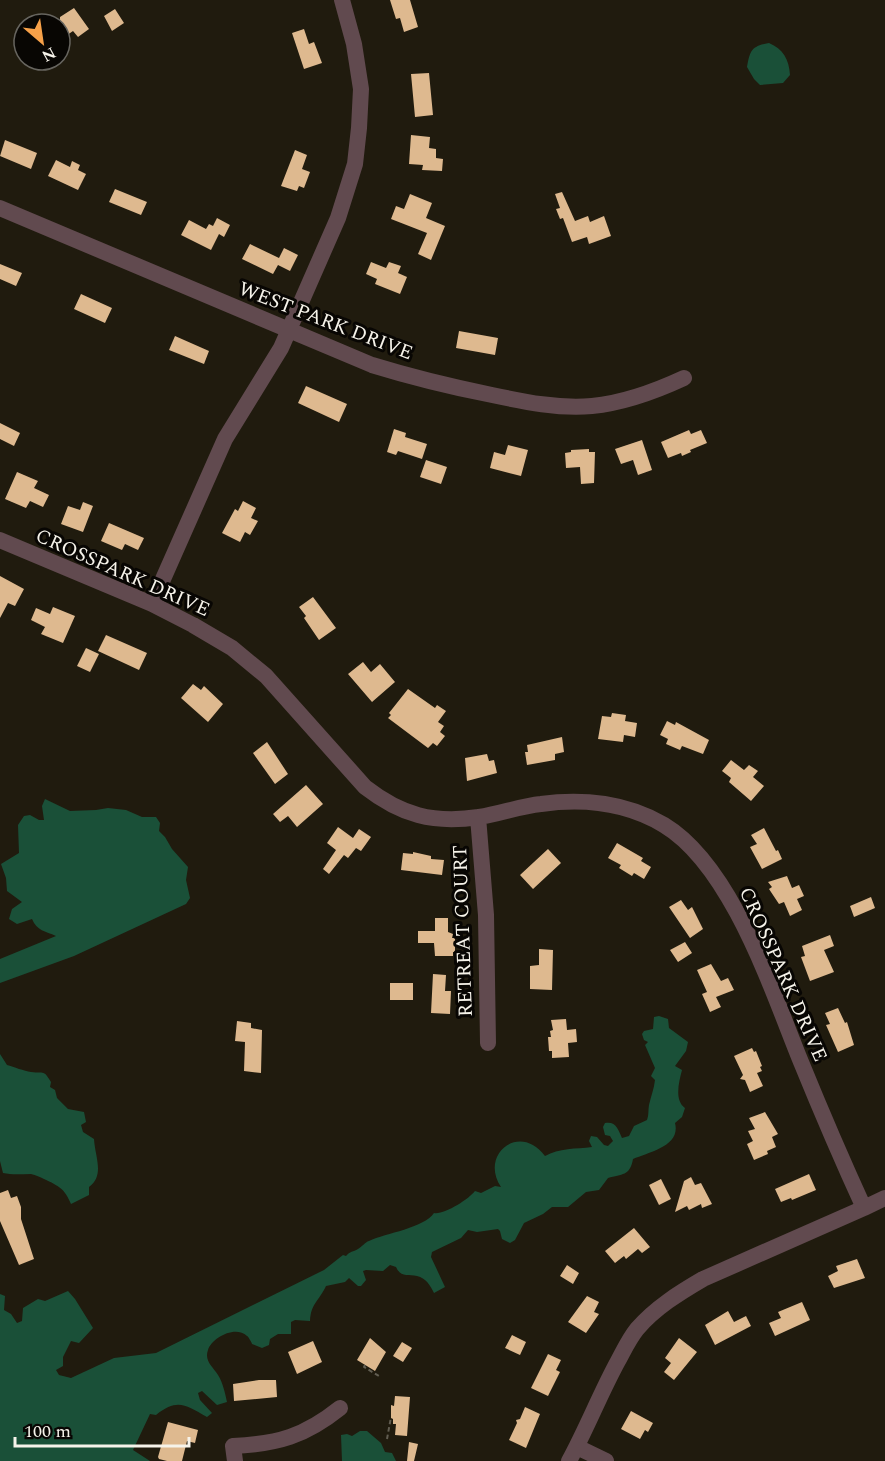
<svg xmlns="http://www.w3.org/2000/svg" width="885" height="1461" font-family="Spectral,serif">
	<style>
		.forest { fill: #1a5038 }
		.building { fill: #deb98f }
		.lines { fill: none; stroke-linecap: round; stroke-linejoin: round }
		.path { stroke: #615d51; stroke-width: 2; stroke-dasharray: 4.5 3; stroke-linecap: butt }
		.minor { stroke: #614a4f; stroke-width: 16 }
		.labels { text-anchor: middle; stroke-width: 6; stroke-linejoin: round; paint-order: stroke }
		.street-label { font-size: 20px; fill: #f6f3ea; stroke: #080603 }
	</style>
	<rect width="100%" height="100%" fill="#201b0e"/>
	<path class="forest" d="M769 43C783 49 789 59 790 75L783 83 760 85 754 79 747 67C750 51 751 46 769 43Z
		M45 799 70 811 96 810 108 808 126 810 142 817H156L160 823 159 831 165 837 172 849 188 867 186 880 190 898 186 904 74 956 0 983V959L56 936C45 931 37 931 32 919L17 924 9 919 12 909 22 902 7 891 6 878 1 864 19 853 18 825 24 816 30 815 39 820H44L42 806Z
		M659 1016 668 1019 669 1028 688 1042 686 1051 675 1066 682 1070C679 1082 674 1100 685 1108L682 1117 675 1123C681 1146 649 1152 633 1159 630 1176 622 1174 608 1178L599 1190 586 1192 568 1207H552L543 1214 524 1223 515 1240 510 1243 502 1239 500 1231 498 1229 477 1232 468 1230 461 1238 432 1252 431 1257 445 1287 434 1293C430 1285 426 1278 417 1276 408 1274 401 1278 396 1267L390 1265 383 1271 366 1270 363 1271 366 1280 361 1286H358L349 1278 345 1282 326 1286C319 1301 311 1303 310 1321L295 1320 291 1322V1334H278L270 1339 269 1345 262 1348 252 1344C252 1343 248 1336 247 1336 235 1325 212 1338 208 1350 204 1361 213 1367 218 1375 223 1383 225 1393 227 1402L217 1405 202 1391 198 1393 200 1400 212 1413 207 1417C185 1405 178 1398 156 1415L150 1414 133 1450 150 1461H0V1294L5 1296 4 1310 11 1314 17 1323 22 1321 23 1308 38 1299 45 1301 68 1291 75 1299 93 1328 79 1343 71 1341 63 1357V1366L56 1370 59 1375 71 1378 114 1358 156 1353 324 1270 343 1255 346 1256C350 1251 353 1252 358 1249 362 1247 365 1242 369 1241 386 1233 424 1228 434 1213 444 1215 469 1199 475 1191L481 1193 495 1186 501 1187C479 1154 520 1122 545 1156 559 1148 576 1149 592 1147L589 1141 591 1136 597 1137 604 1145 608 1146 613 1141 610 1136 605 1135 603 1127 605 1123C616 1121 618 1129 622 1138L629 1136 634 1126 647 1120C649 1115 648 1110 649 1105 651 1096 654 1089 655 1080L651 1076 655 1068 645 1045 648 1042 644 1040 642 1034 644 1031 653 1029 654 1017Z
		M0 1054 7 1065C14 1067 24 1071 31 1072 45 1074 43 1069 51 1082L50 1087 55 1090 57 1098 68 1109 84 1112 86 1122 81 1125 83 1132 94 1139C95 1157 105 1175 89 1187V1195L71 1204C65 1189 59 1186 44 1179 40 1177 36 1175 31 1174 21 1174 12 1175 3 1173L0 1161Z
		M360 1431H367L381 1443 385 1452 392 1453 396 1461H342L341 1435 347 1434 352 1436Z"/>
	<path class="building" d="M390 0H410L418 27 404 32 400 18 396 19Z
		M74 8 89 29 78 37 73 31 60 40V17Z
		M115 9 124 23 112 31 104 16Z
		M304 29 309 44 314 42 322 63 304 69 292 33Z
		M429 73 433 115 415 117 411 74Z
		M411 135 430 137 429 148 436 149V158L443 159 442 171 422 170 423 165 409 164Z
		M5 140 37 153 31 169 0 156Z
		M295 150 307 155 302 169 310 172 304 188 299 186 297 191 281 186Z
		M56 160 70 167 72 161 80 165 78 170 86 174 78 190 48 176Z
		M115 189 147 202 141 215 109 202Z
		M562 192 575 221 588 216 590 222 604 216 611 236 589 244 587 237 572 242 563 218 560 219 556 209 560 208 555 194Z
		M410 194 432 203 426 218 445 226 431 260 418 254 427 233 391 219 396 206 404 209Z
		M217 218 230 225 224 237 219 234 211 250 181 235 189 220 206 229 209 224 213 226Z
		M250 244 279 258 284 248 298 255 290 271 278 265 273 274 242 259Z
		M371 262 386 268 389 262 401 266 398 273 407 277 400 294 375 284 377 279 366 274Z
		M0 264 22 273 16 286 0 279Z
		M81 294 112 308 105 323 74 309Z
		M459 331 498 338 495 355 456 348Z
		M175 336 209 351 204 364 169 350Z
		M306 386 347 404 339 422 298 403Z
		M0 423 20 433 14 446 0 439Z
		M394 429 406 433 405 437 427 444 422 459 398 451 396 455 387 452Z
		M689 430 691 434 701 430 707 443 690 450 691 452 682 456 681 453 668 458 661 442Z
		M642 440 652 470 638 475 633 460 621 464 615 449Z
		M508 445 528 450 521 476 490 468 494 452 505 455Z
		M589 449V452H595L594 483 581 484 580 467 566 468 565 453 571 452V450Z
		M426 460 447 467 441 484 420 477Z
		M17 472 38 481 34 488 49 495 43 507 30 501 26 508 5 499Z
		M243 501 256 508 251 518 258 521 250 535 245 532 240 542 222 533 235 509 238 511Z
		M83 502 93 506 83 532 61 524 68 506 80 510Z
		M109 523 144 538 138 550 125 544 122 550 101 541Z
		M0 576 24 589 15 606 8 603 0 618Z
		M313 597 336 628 319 640 304 618 306 616 299 607Z
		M53 607 75 616 63 643 41 634 45 627 31 620 36 608 50 614Z
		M106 635 147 653 139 670 98 651Z
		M86 648 99 654 90 672 77 666Z
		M363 662 371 672 380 664 395 682 372 702 348 674Z
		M193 684 201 690 204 686 223 704 208 722 181 698Z
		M408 689 435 708 437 705 446 711 438 722 444 726 440 732 445 736 437 746 433 743 428 748 388 718 391 715 389 713Z
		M612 713 626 715 625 721 637 723 635 737 624 735 623 742 598 739 602 716 611 717Z
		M667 721 675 725 676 722 709 740 703 754 682 746 680 750 666 744 668 739 660 735Z
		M562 737 564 752 555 754V760L527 765 525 752H528L527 745Z
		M267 742 288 774 275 784 253 753Z
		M487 754 489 761 494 760 497 773 467 781 465 758Z
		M731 760 744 770 749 765 758 771 753 777 764 786 751 801 729 782 731 778 722 771Z
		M306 785 323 804 297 827 288 816 280 822 273 814Z
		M338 827 353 838 359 829 371 837 361 851 356 848 348 858 344 855 329 874 323 869 336 850 327 843Z
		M764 828 776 851 778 850 782 859 762 869 750 847 757 844 751 835Z
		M617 843 643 858 641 861 651 867 644 879 634 873 632 876 619 868 621 865 608 858Z
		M548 849 561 863 533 889 520 875Z
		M413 852 431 856V859L444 860 442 875 401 870 403 853 413 854Z
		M787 876 792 888 799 885 804 896 797 899 802 910 790 916 784 902 779 904 769 889 772 887 768 882Z
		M871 897 875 908 854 917 850 906Z
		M681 900 688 910 692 907 703 929 690 938 669 907Z
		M435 918H448V932L453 934 452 938H455V952H453V956H435L434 943H418V931H435Z
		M830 935 834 946 824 950 834 972 810 981 801 957 805 956 802 946Z
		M685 942 692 953 678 962 670 950Z
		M539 949 553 950 552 990 530 989V966L539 965Z
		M711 964 721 981 728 978 734 990 716 997 721 1007 710 1012 702 994 707 992 697 970Z
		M433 974 446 975 445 991H451L450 1014 431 1013Z
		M390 983H413V1000H390Z
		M838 1008 845 1023 847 1022 854 1045 838 1052 826 1025 830 1024 825 1013Z
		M566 1019 567 1030 576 1029 577 1042 568 1043 569 1057 552 1058V1051H549L548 1037H551L550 1031 553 1030 551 1020Z
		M237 1021 251 1023V1028L262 1030 261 1073 244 1071 245 1042 235 1041Z
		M752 1048 754 1052 756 1051 762 1066 760 1067 762 1071 757 1073 763 1086 750 1092 745 1080 740 1079 743 1075 734 1056Z
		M765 1112 778 1134 772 1137 776 1147 767 1151 768 1154 754 1160 747 1144 753 1141 748 1131 755 1129 749 1118Z
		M809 1174 816 1190 792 1200 791 1198 781 1202 775 1189Z
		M691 1177 695 1185 701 1183 712 1204 702 1208 701 1204 689 1210 687 1206 675 1212 684 1181Z
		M661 1179 671 1199 659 1205 649 1185Z
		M8 1190 11 1198 17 1196 21 1207V1219L34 1259 19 1265 0 1221V1193Z
		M634 1228 650 1247 642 1253 638 1249 626 1259 624 1256 615 1263 605 1251Z
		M857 1259 865 1278 834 1288 828 1276 838 1271 836 1266Z
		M567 1265 579 1273 573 1284 560 1276Z
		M587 1296 599 1302 594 1312 599 1314 586 1333 568 1322Z
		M802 1302 810 1320 775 1336 769 1323 781 1318 778 1312Z
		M728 1311 734 1322 746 1316 751 1326 715 1345 705 1325Z
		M512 1335 526 1342 520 1355 505 1348Z
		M370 1338 386 1352 375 1371 357 1360Z
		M679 1338 697 1352 674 1380 664 1372 671 1363 665 1358Z
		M313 1341 322 1362 297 1374 288 1352Z
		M402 1342 412 1348 403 1362 393 1356Z
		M548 1354 561 1360 556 1370 560 1372 548 1396 531 1388Z
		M259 1380H276L277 1397 234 1401 233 1384Z
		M395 1396 410 1397 407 1436 395 1435 396 1424H393V1419L391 1418V1405L394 1406Z
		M525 1407 540 1414 526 1448 509 1440 517 1423 516 1420 520 1419Z
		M631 1411 653 1423 648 1432 645 1430 640 1439 621 1429Z
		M168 1422 198 1430 195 1443 187 1441 182 1461H167L159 1459 158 1457Z
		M409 1442 418 1444 414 1461H407Z"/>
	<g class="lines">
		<path class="path" d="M365 1365 364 1367 379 1376
			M387 1439 391 1417"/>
		<path class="minor" d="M0 208 372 365C411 377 452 387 492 395 525 402 559 409 592 406 623 403 656 391 684 378
			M0 540 152 604 193 625 232 648 266 676 365 787C401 815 433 824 479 817 500 814 520 806 541 804 583 798 627 803 664 825 732 866 772 991 801 1062 821 1111 842 1160 864 1208L885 1198
			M152 604 225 439 281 348 338 218 355 164 359 128 361 89 354 44 342 0
			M478 817 486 915 488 1043
			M577 1447 606 1461
			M235 1461 233 1446C278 1444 305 1436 340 1408
			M569 1461C587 1428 600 1394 618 1361 624 1350 629 1339 637 1329 655 1308 679 1293 703 1279L864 1208"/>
	</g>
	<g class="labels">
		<g class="street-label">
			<text transform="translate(326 320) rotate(21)" y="7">WEST PARK DRIVE</text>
			<text transform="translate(123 572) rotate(24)" y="7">CROSSPARK DRIVE</text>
			<text transform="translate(462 931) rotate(-92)" y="7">RETREAT COURT</text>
			<text transform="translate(784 974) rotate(66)" y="7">CROSSPARK DRIVE</text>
		</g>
	</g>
	<g transform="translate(42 42) rotate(151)"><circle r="28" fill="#080603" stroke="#67655f" stroke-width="1.5"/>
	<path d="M0-4.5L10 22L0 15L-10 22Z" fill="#f7a149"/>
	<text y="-9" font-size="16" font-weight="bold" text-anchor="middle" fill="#f6f3ea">N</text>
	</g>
	<path d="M15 1437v9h174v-9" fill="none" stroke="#f6f3ea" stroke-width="3"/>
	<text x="24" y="1437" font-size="18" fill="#f6f3ea" stroke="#080603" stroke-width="4.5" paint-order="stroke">100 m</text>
</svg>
